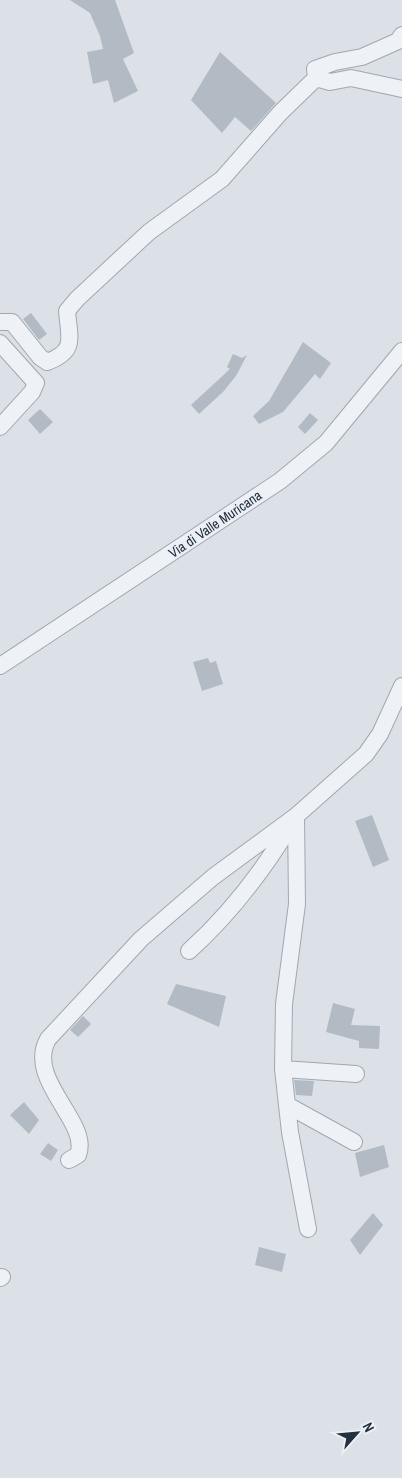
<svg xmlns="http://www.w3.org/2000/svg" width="402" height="1478" font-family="'Archivo Narrow',sans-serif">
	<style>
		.building { fill: #b2bbc4 }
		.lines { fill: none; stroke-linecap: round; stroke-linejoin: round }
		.minor-casing { stroke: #a0a8b1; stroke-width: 18 }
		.minor { stroke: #eef1f5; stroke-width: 16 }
		.labels { text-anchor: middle; stroke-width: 4; stroke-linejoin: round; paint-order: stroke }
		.street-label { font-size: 14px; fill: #24303e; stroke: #eaf0f5 }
	</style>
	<rect width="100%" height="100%" fill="#dbe1e7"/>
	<path class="building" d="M70 0H115L134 53 123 59 138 91 114 103 108 80 93 84 87 52 103 49 100 36 90 13Z
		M220 52 276 103 251 131 235 117 222 133 191 100Z
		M31 313 47 334 39 340 23 319Z
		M303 342 331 363 320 379 315 374 283 412 259 424 253 416 269 401Z
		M233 354 242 358 247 355 236 376 223 392 199 414 191 405 230 369 227 367Z
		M40 409 53 422 40 434 28 420Z
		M310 413 318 420 305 434 298 427Z
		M208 658 210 663 216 661 223 684 202 691 193 662Z
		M372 815 389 860 373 867 355 821Z
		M176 984 226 996 219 1027 167 1004Z
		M333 1003 355 1009 351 1025 380 1026 379 1049 359 1048V1041L326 1032Z
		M83 1016 91 1024 78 1037 70 1030Z
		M294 1080 314 1081 312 1096 296 1095Z
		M24 1102 39 1120 29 1134 10 1115Z
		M48 1143 58 1150 51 1161 40 1154Z
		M384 1145 389 1167 360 1177 355 1153Z
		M373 1213 383 1225 360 1255 350 1240Z
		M259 1247 286 1254 282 1272 255 1265Z"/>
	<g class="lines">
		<g class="minor-casing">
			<path id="minor" d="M402 35 398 41 362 57 335 62 315 69 316 78 330 82 351 78 402 89
				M0 322H12L40 357 47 362C77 351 69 338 67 311L77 299 149 232 222 179 280 113 316 78
				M0 343 36 383 32 392 0 427
				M0 666 280 481 326 443 402 351
				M189 951C231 913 263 871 292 823
				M283 1069 356 1074
				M287 1105 354 1142
				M69 1160 78 1155C91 1122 25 1080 48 1039L141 939 213 877 296 816
				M308 1229 290 1132 283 1069 284 1004 297 904 296 816 366 754 380 734 402 686
				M0 1278 2 1277"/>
		</g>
		<use href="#minor" class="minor"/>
	</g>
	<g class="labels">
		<g class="street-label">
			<text transform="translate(215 524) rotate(-34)" y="5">Via di Valle Muricana</text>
		</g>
	</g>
	<g transform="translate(357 1433) rotate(63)" stroke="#eaf0f5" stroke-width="4" paint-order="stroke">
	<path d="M0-4L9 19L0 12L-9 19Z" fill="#24303e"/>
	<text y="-8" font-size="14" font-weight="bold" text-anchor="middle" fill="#24303e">N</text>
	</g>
</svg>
